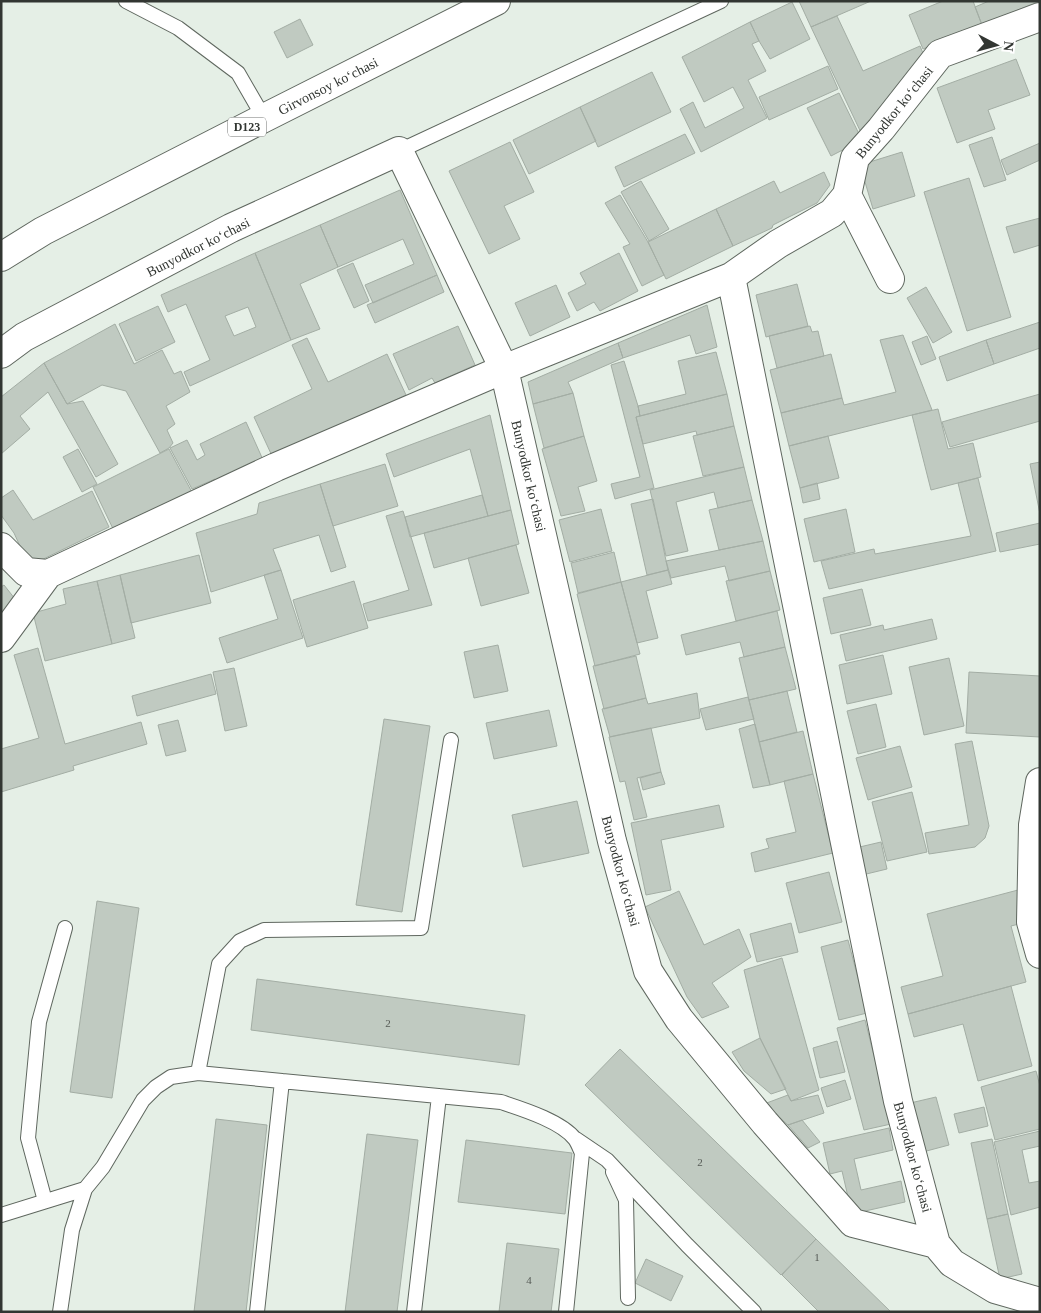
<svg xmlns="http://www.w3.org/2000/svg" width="1041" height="1313" font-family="Georgia,serif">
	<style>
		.building { fill: #c0cac1; stroke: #a3ada4; fill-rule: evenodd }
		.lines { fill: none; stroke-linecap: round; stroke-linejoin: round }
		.service-casing { stroke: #5f675f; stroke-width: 16 }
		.minor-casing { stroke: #5f675f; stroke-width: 30 }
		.primary-casing { stroke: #5f675f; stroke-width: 30 }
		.service { stroke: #fff; stroke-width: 14 }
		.minor { stroke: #fff; stroke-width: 28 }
		.primary { stroke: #fff; stroke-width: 28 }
		.labels { text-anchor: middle; stroke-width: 4.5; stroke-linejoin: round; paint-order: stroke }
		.number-label { font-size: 11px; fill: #565b56 }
		.shield { fill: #fff; stroke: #707270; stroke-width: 1 }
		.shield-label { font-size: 12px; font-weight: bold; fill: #323632 }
		.street-label { font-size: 14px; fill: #323632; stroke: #fff }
	</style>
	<rect width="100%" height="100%" fill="#e5efe6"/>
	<path class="building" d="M799 1H871L811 27Z
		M943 1H973L982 25 923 49 909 15Z
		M989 1H1037V2L982 25 975 7Z
		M792 2 810 39 770 59 759 41 750 22Z
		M837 16 863 71 920 46 925 58 864 139 811 27Z
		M300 19 313 45 287 58 274 32Z
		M750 22 759 41 752 44 766 71 748 80 767 118 701 152 680 109 693 102 705 128 744 108 733 87 704 102 682 57Z
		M1016 59 1030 95 988 110 995 129 957 143 937 88Z
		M828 66 838 89 769 120 759 97Z
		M652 72 671 112 598 147 580 107Z
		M839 93 862 140 831 156 807 108Z
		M580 107 596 141 529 174 513 140Z
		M685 134 695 153 624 187 615 167Z
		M992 137 1006 180 984 187 969 145Z
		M510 142 534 192 504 206 520 239 489 254 449 171Z
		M1040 143V160L1007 175 1001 160Z
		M902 152 915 196 873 209 860 165Z
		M824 172 830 185 817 203 773 225 772 228 733 246 716 209 774 181 780 193Z
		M969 178 1011 317 967 331 924 192Z
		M641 181 669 229 649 241 621 192Z
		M400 190 437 275 373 303 365 285 414 264 403 239 338 267 320 225Z
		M620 195 648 242 664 275 642 286 623 247 630 244 605 203Z
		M716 209 733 246 666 279 648 242Z
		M1040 218V245L1014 253 1006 227Z
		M320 225 338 267 300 284 320 329 291 340 255 253Z
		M255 253 291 340 190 386 184 372 210 360 186 304 168 312 161 295ZM248 307 256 327 234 336 225 316Z
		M619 253 638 291 600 311 594 302 577 311 568 293 586 284 580 273Z
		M353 263 369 301 354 308 337 270Z
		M437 275 444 292 375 323 367 305Z
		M797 284 808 326 766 337 756 295Z
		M556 285 570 317 530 336 515 303Z
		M926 287 952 332 933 343 907 298Z
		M707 305 717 347 696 354 690 335 623 358 618 343Z
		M158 306 175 342 136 361 119 324Z
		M1040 322V348L994 364 986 340Z
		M115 324 134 364 162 350 174 374 181 371 190 392 166 406 175 424 167 430 173 443 169 448 160 453 126 391 102 385 67 404 44 363Z
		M458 326 475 365 435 383 432 378 409 390 393 354Z
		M810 326 812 332 818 331 824 356 777 368 769 336Z
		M903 335 932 410 789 446 781 413 842 398 844 405 896 392 880 340Z
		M927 336 936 359 921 365 912 342Z
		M307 338 328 382 387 354 406 395 273 458 254 417 312 389 292 345Z
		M986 340 994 364 947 381 939 357Z
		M618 343 623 358 568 382 573 393 533 404 528 382Z
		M716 352 727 394 640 416 638 406 686 394 678 361Z
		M831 354 842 398 781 413 770 370Z
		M624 361 638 406 640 416 636 417 654 488 615 499 611 484 640 477 611 365Z
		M44 363 67 404 83 401 118 464 96 477 48 392 20 416 30 429 1 454V397Z
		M573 393 584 436 544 448 533 404Z
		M727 394 734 426 697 435 696 431 643 444 636 417Z
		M1040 394V421L950 447 942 422Z
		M938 409 948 449 973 443 981 477 931 490 912 415Z
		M490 415 511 510 488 516 470 449 394 477 386 454Z
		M246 422 264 462 217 483 215 479 192 489 170 448 187 440 197 460 205 455 200 444Z
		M734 426 744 467 703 476 693 436Z
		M584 436 597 481 578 487 585 511 561 516 542 449Z
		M828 436 839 478 800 488 789 446Z
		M78 449 97 484 82 492 63 457Z
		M169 449 194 496 116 535 93 487Z
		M1040 462V514L1030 464Z
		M385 464 398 506 333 526 320 484Z
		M744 467 752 500 718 508 714 492 676 502 688 551 666 556 650 490Z
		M978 478 996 551 829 589 821 561 874 549 875 554 971 536 958 483Z
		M817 483 820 499 803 503 800 488Z
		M320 484 346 567 331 572 319 535 273 549 281 570 211 592 196 533 257 514 259 503Z
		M13 490 33 520 92 491 109 527 29 566 14 533 1 515V498Z
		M482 495 488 516 410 537 405 517Z
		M653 499 668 570 647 575 631 504Z
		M752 500 763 541 719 550 709 510Z
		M601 509 612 551 570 562 559 520Z
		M846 509 855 552 814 562 804 519Z
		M511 510 519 544 434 568 424 533Z
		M403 511 432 605 368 621 363 604 409 590 386 516Z
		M1040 523V544L1000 552 996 533Z
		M763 541 770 571 729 581 725 566 671 578 666 561Z
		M516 545 529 593 481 606 468 558Z
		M614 552 621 582 578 593 571 563Z
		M199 555 211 603 131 623 120 575Z
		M281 570 303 638 227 663 219 638 278 619 264 575Z
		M668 570 672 584 646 591 658 638 637 643 621 582Z
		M770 571 780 610 736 621 726 581Z
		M120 575 135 638 112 644 97 581Z
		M97 581 112 644 45 661 33 613 66 604 63 589Z
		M354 581 368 628 307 647 293 600Z
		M621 582 640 654 595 666 577 594Z
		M4 585 19 604 1 618V587Z
		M862 589 871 625 831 634 823 598Z
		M777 611 785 647 744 657 740 642 686 655 681 635Z
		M932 619 937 639 846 661 840 635 883 625 884 630Z
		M498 645 508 691 474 698 464 652Z
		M785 647 796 689 749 700 739 658Z
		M38 648 65 744 141 722 147 744 73 766 74 770 1 792V749L39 738 14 655Z
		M883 655 892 694 847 704 839 665Z
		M636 656 646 698 604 709 593 666Z
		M949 658 964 726 924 735 909 667Z
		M234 668 247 726 225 731 213 672Z
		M969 672 1040 676V737L966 733Z
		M211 674 216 694 137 716 132 696Z
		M787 691 797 732 759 742 749 700Z
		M697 693 700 718 610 737 602 709 646 698 648 704Z
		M748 697 754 719 706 730 700 709Z
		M876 704 886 747 858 754 847 711Z
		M549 710 557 746 494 759 486 723Z
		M384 719 430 726 402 912 356 905Z
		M178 720 186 751 166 756 158 725Z
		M755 724 770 785 753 788 739 729Z
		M651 728 661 772 637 778 647 817 634 820 625 781 620 782 609 737Z
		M803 731 813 774 770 785 759 742Z
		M972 741 989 826 985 838 975 847 929 854 925 833 969 825 955 744Z
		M900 746 912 787 868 800 856 758Z
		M661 772 665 784 643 790 640 778Z
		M813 774 833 853 755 872 751 853 769 848 766 839 796 832 784 781Z
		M912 792 927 852 887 861 872 802Z
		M577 801 589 853 523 867 512 815Z
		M719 805 724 827 661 840 671 890 646 895 631 823Z
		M881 842 887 869 858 876 851 849Z
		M829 872 842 922 799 933 786 883Z
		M1018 890 1027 922 1011 926 1026 982 908 1014 901 987 943 976 927 914Z
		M679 891 704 945 739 929 751 957 712 983 729 1007 702 1018 687 997 645 907Z
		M97 901 139 908 112 1098 70 1092Z
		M791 923 798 952 757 962 750 934Z
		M848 940 867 1013 839 1020 821 947Z
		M782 958 819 1090 791 1101 760 1038 744 970Z
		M257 979 525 1015 519 1065 251 1030Z
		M1011 986 1032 1066 978 1081 963 1024 914 1037 908 1014Z
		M865 1020 891 1124 864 1130 837 1028Z
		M760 1038 786 1089 771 1094 744 1071 732 1052Z
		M837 1041 845 1072 820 1078 813 1048Z
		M620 1049 816 1239 781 1275 585 1085Z
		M1036 1071 1040 1086V1129L995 1140 981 1087Z
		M845 1080 851 1099 827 1107 821 1088Z
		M788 1095 791 1101 818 1095 824 1113 788 1125 764 1104Z
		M936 1097 949 1145 919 1153 906 1104Z
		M984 1107 988 1126 959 1133 954 1114Z
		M216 1119 267 1125 246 1312H194Z
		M802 1120 820 1142 808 1148 788 1125Z
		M889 1128 893 1150 854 1159 861 1190 901 1181 905 1202 852 1214 842 1171 830 1174 823 1143Z
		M1040 1131V1146L1022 1150 1029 1183 1040 1181V1207L1011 1215 994 1142Z
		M367 1134 418 1140 397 1312H345Z
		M992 1139 1008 1214 987 1219 971 1143Z
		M466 1140 572 1153 565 1214 458 1202Z
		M1008 1214 1022 1274 1000 1279 987 1219Z
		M816 1239 891 1312H819L782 1275Z
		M507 1243 559 1249 551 1312H499Z
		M646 1259 683 1276 671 1301 635 1283Z"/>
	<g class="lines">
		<g class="service-casing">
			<path id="service" d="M126 1 178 28 238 73 264 118
				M399 151 721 1
				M198 1073 219 964 240 941 264 930 421 928 451 740
				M576 1139 607 1160 687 1245 754 1312
				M613 1172 626 1200 628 1298
				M45 1201 28 1138 39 1022 65 928
				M1 1215 85 1189
				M60 1312 72 1230 85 1189 103 1167 143 1100 156 1087 171 1077 198 1073 501 1102C522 1109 561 1121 575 1139 578 1143 580 1149 582 1153L566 1312
				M257 1312 282 1081
				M414 1312 439 1096"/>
		</g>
		<g class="minor-casing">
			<path id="minor" d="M847 195 890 279
				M731 277 841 823 898 1101 936 1244 952 1263 995 1289 1040 1302
				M1 354 24 337 231 228 399 151 504 369 731 277 778 244 832 213 847 195 855 158 881 129 940 54 1040 17
				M1 547 26 572 48 574 276 467 504 369 612 841 648 971 679 1019 765 1123 853 1223 936 1244
				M1 638 48 574
				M1040 782 1033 825 1031 922 1040 954"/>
		</g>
		<g class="primary-casing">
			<path id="primary" d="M1 257 43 231 264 118 496 1"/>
		</g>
		<use href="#service" class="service"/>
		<use href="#minor" class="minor"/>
		<use href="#primary" class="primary"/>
	</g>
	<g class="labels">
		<g class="number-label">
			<text x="388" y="1027">2</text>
			<text x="700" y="1166">2</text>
			<text x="817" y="1261">1</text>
			<text x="529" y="1284">4</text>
		</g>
		<rect class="shield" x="228" y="117.5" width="38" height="19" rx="4"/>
		<g class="shield-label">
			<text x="247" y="131">D123</text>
		</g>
		<g class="street-label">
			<text transform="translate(328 86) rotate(-27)" y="5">Girvonsoy koʻchasi</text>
			<text transform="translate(894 112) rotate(-51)" y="5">Bunyodkor koʻchasi</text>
			<text transform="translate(198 247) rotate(-27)" y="5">Bunyodkor koʻchasi</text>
			<text transform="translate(529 476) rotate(77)" y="5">Bunyodkor koʻchasi</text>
			<text transform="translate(621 871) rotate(75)" y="5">Bunyodkor koʻchasi</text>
			<text transform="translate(913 1157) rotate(75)" y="5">Bunyodkor koʻchasi</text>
		</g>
	</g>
	<rect width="1041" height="1313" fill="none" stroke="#323632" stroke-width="5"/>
	<g transform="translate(996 45) rotate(96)" stroke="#ffffff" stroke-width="4" paint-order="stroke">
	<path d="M0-4L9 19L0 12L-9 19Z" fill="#323632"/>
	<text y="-8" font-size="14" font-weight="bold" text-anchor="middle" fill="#323632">N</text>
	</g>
</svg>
